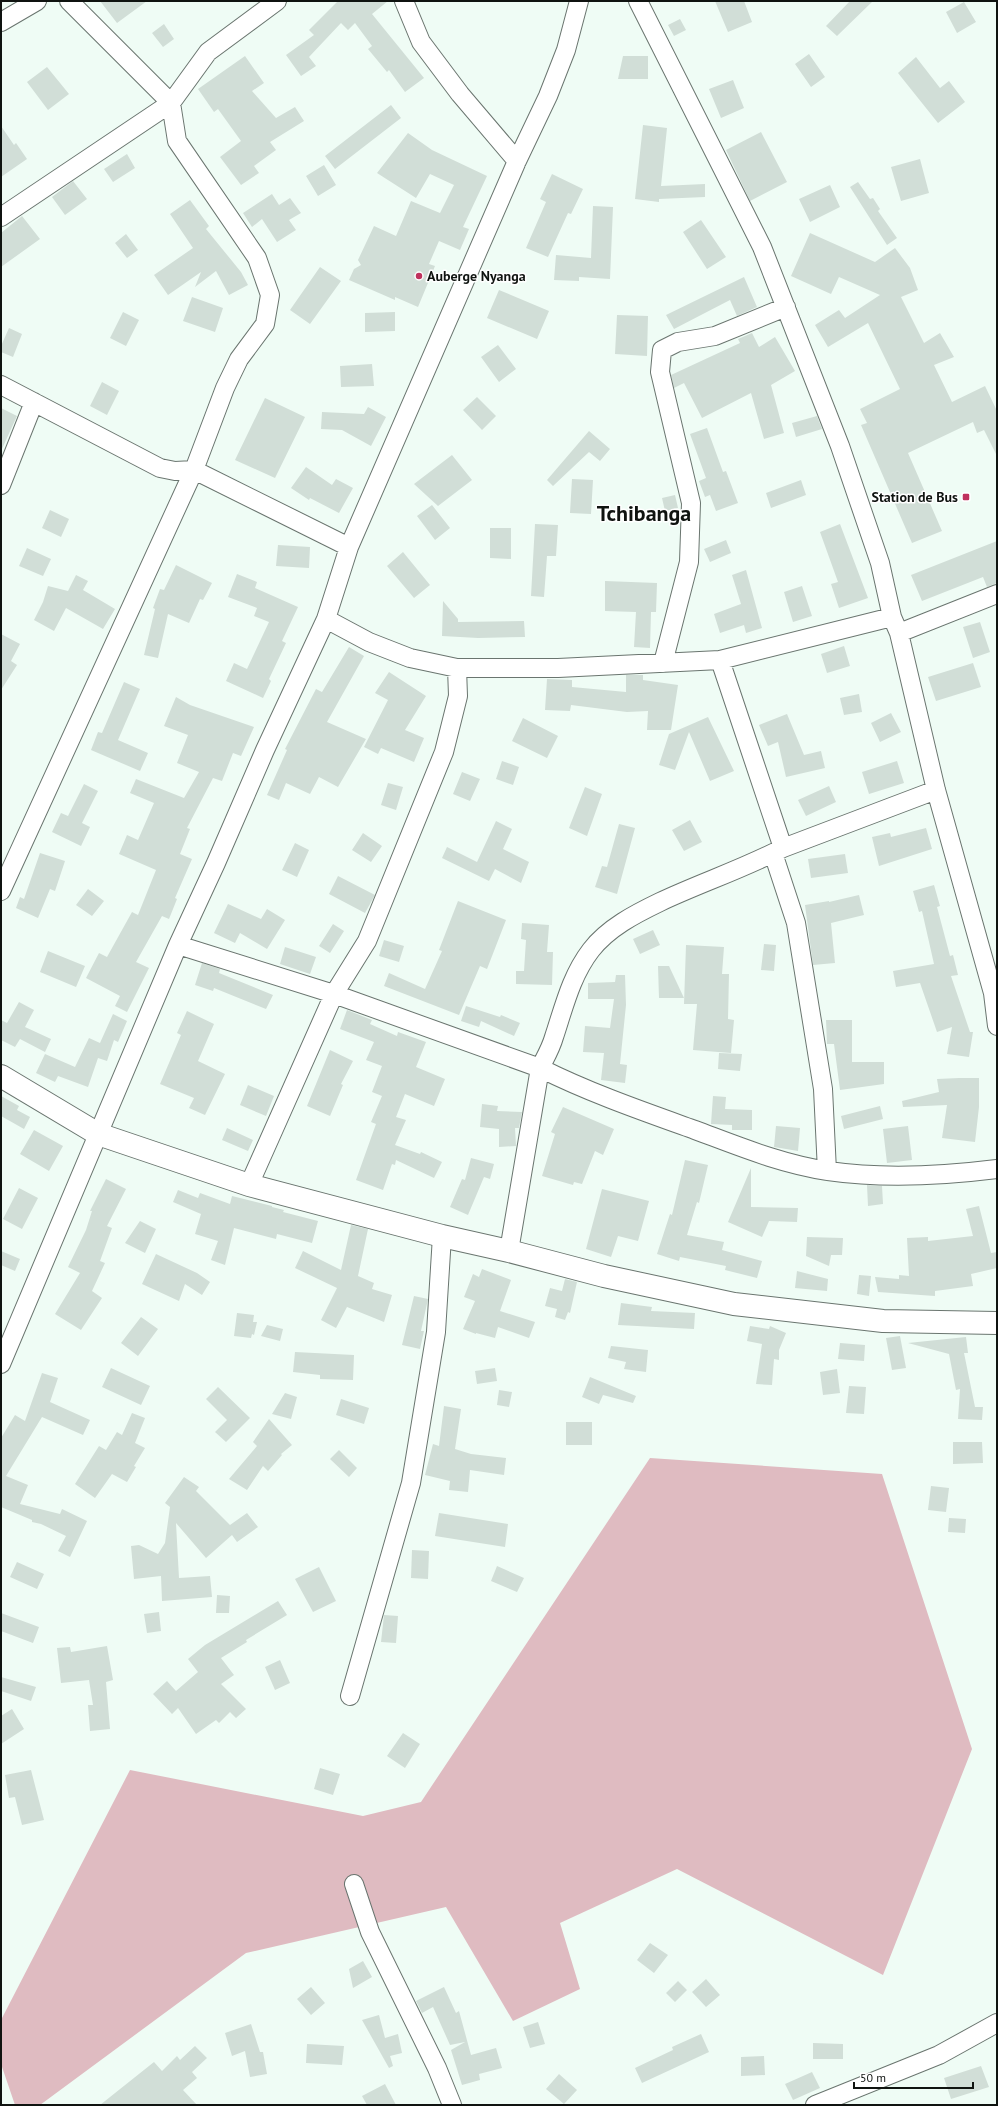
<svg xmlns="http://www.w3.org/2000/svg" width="998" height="2106" font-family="'PT Sans',sans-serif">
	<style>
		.green { fill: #dfbbc1 }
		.building { fill: #d1ded7 }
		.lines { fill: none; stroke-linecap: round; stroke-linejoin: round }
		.minor-casing { stroke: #6a756f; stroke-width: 20 }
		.secondary-casing { stroke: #6a756f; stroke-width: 24 }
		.minor { stroke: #fff; stroke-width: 18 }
		.secondary { stroke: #fff; stroke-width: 22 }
		.poi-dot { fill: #bf315d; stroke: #fff; stroke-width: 1.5 }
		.labels { text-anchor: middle; stroke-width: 3; stroke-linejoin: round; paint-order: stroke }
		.poi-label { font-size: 14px; font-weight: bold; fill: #0f1310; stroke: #fff; text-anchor: start }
		.town-label { font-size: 22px; font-weight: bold; fill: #0f1310; stroke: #fff }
	</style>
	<rect width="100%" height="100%" fill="#effcf5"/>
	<path class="green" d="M650 1458 882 1474 972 1749 883 1975 677 1869 560 1923 580 1989 513 2021 446 1907 246 1953 40 2105H15L1 2064V2020L130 1770 363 1816 421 1802Z"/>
	<path class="building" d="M100 1H147L117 23Z
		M338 1H388L372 14 424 78 405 92 389 70 387 72 368 49 372 46 355 23 348 30 341 23 309 57 316 66 301 76 286 55 314 35 309 30Z
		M715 1H744L752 22 728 32Z
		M850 1H873L837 36 826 26Z
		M964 2 976 22 957 33 946 12Z
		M680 19 686 30 674 36 668 25Z
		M164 24 174 39 163 47 152 33Z
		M809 54 825 77 811 87 795 64Z
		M245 56 264 83 252 91 276 118 295 107 304 121 270 142 276 150 254 166 259 173 241 185 220 157 241 141 218 109 214 112 198 89Z
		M623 56H648V79H618Z
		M916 57 940 88 949 81 965 102 938 123 898 73Z
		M47 67 69 94 48 110 27 82Z
		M733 80 744 108 721 118 709 89Z
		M391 105 401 118 335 169 325 156Z
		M643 125 667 128 661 186 705 184V197L659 199V202L635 199Z
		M1 126 14 145 16 143 27 159 1 177Z
		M761 132 787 182 750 201 726 150Z
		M408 133 432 150 487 176 463 227 469 229 460 250 439 241 429 264 435 266 418 307 395 297V300L349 280 354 269 361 265 358 260 374 226 396 236 411 201 440 213 454 185 430 174 416 198 377 173Z
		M127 154 135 168 113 182 104 169Z
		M920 159 929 193 901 201 891 167Z
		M324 165 336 185 318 196 306 176Z
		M552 174 583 189 571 214 568 213 548 257 526 248 546 202 540 199Z
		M73 181 87 199 65 215 52 197Z
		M858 182 870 199 873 198 880 209 878 211 897 238 887 245 850 187Z
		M830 185 840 207 810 222 799 199Z
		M272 194 279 205 290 198 301 213 289 220 296 230 277 242 262 219 252 227 243 213Z
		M190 200 209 226 206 229 241 272 248 285 229 295 216 271 195 287 201 272 168 295 154 275 193 248 170 214Z
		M593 206 613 207 610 279 579 277V281L554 280 556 255 591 258Z
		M22 216 40 239 1 267V233Z
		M701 220 726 257 707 269 683 232Z
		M810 233 875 262 895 248 910 268 918 290 901 297 924 343 940 333 954 357 934 365 952 402 985 386 997 411V456L984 430 977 433 973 422 908 453 942 531 912 543 861 425 867 423 860 409 900 389 868 323 828 347 815 325 839 310 845 318 880 295 839 277 831 294 791 276Z
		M126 234 138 250 127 258 115 243Z
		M320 267 341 281 310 324 290 310Z
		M744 277 757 307 737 316 730 300 674 329 666 315Z
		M499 290 549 311 537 339 487 318Z
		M192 297 223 308 215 332 183 321Z
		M123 312 139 320 126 346 110 338Z
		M395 312V331L365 332V313Z
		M617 315 648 316 647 356 615 354Z
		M9 328 22 334 13 357 1 352V346Z
		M752 333 759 347 775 337 795 371 771 385 784 433 764 439 751 393 702 418 684 383 674 388 671 375 740 343 738 339Z
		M498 345 516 369 499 382 481 357Z
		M372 364 374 386 341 387 340 366Z
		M102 382 119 391 107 415 90 406Z
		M477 397 496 416 482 430 463 410Z
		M265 398 305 417 275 478 235 460Z
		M368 407 386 417 371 446 342 430 321 429 322 412 364 414Z
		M1 408 17 416 1 451Z
		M817 416 822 429 796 437 792 423Z
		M707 428 723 472 726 471 738 503 716 511 710 495 705 497 699 481 706 478 690 434Z
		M589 431 610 449 600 461 589 452 553 486 547 480Z
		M452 455 472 480 438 506 414 484Z
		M306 467 332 485 336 479 353 488 339 513 310 498 309 500 291 488Z
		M572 479 593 480 591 514 570 513Z
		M801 480 806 495 771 508 766 493Z
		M675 495 678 508 665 511 662 498Z
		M432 505 450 528 435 540 417 516Z
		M50 510 69 519 61 537 42 528Z
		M535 524 558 525 556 556H547L544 597 531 596Z
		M840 524 868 598 839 608 831 584 838 582 820 532Z
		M490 528H511V559L490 558Z
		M726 540 731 553 710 562 704 549Z
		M997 541V583L987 587 983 577 922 601 911 575Z
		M278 545 310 547 309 568 276 566Z
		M27 548 51 559 43 576 19 566Z
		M403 552 430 585 414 598 387 566Z
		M176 565 212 583 203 600 200 599 189 623 168 614 158 658 144 655 155 609 153 608 160 589 164 590Z
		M746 570 762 628 746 633 744 625 720 633 714 614 741 604 732 575Z
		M237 574 257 582 255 588 298 607 282 641 286 643 269 679 271 681 263 698 226 681 234 663 247 669 269 622 254 616 257 608 228 597Z
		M76 575 88 581 83 590 115 609 103 629 66 608 54 631 34 620 43 602 48 586 68 591Z
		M605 581 657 583 656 612H651L650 648 634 647 636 612 605 611Z
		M802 586 812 616 793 622 784 592Z
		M443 601 458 619V622L524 621 525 637 478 638 442 636Z
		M980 622 990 652 973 658 963 627Z
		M1 634 20 644 11 661 17 665 1 690Z
		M844 646 850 666 827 673 821 654Z
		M349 647 364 656 327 722 366 739 338 787 319 777 310 794 286 783 279 800 267 795 287 750 285 749 316 689 322 692Z
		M973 663 981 687 936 701 928 677Z
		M389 672 426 696 405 730 424 738 414 762 381 748 378 754 364 747 388 700 375 693Z
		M626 675H643V680L678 685 671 730H647L648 711 627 712 571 705 570 711 545 710 547 679 572 680V687L626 692Z
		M124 682 140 689 118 740 148 753 140 771 91 750 98 732 102 733Z
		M859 694 862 712 844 715 840 698Z
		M176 697 190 705 254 727 241 756 233 753 222 781 213 778 187 828 190 829 180 854 192 859 175 898 177 899 169 919 162 916 136 962 149 968 127 1012 115 1006 120 996 86 978 99 953 107 957 132 912 138 915 156 870 119 854 127 835 138 840 154 803 130 793 136 779 184 798 199 772 177 763 188 735 164 726Z
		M891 713 901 732 880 742 871 723Z
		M787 714 804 755 821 751 825 768 786 777 778 742 768 746 759 725Z
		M708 717 734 771 710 781 689 732 675 770 659 765 669 734Z
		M523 718 558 736 547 758 512 741Z
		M502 761 519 767 513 785 496 779Z
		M897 761 904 783 869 794 862 772Z
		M462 772 480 779 470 801 453 794Z
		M388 783 403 787 396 810 381 805Z
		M84 784 98 791 82 823 90 827 81 846 52 832 61 813 68 816Z
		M829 786 836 802 806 816 798 800Z
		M585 787 602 794 587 836 569 828Z
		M690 820 702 842 684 851 672 830Z
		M496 821 512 829 503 849 529 862 521 883 495 869 489 881 442 858 447 847 477 862Z
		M619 824 635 828 617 894 595 887 602 866 607 867Z
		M926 828 932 849 879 866 872 837 890 833 891 837Z
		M363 833 382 846 371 862 352 850Z
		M295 843 309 850 297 877 282 870Z
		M40 853 65 861 55 891 50 889 38 918 16 908 20 897 24 899Z
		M845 854 848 873 811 878 808 859Z
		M338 876 375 895 365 913 329 894Z
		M934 885 940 906 937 907 950 956 953 955 958 975 951 976 970 1032H973L969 1057 947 1054 952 1027 937 1032 920 983 896 987 893 971 934 964 922 911 919 912 913 891Z
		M88 889 104 901 92 916 76 905Z
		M859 895 864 915 831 923 835 963 813 965 805 905 829 901V902Z
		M458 901 506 920 487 969 480 966 459 1015 384 986 389 973 425 989 442 951 439 950Z
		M228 904 261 919 267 909 285 920 267 949 240 933 235 943 214 933Z
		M522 923 549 925 547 952H553L552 985 516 984V971H524L526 940 521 939Z
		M333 924 344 931 330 953 319 946Z
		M653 930 660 945 640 954 633 939Z
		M384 940 404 946 399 962 379 956Z
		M764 944 776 945 774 971 761 970Z
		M686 945 724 947 722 974H729L728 1019 734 1020 731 1053 693 1050 697 1004H684Z
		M285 947 316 957 310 974 280 964Z
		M48 951 85 966 76 987 40 972Z
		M202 963 220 969 219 973 273 995 266 1009 214 988 213 991 195 985Z
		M658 966H669L684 998H659Z
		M616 975H625L626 1005 620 1064 627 1065 625 1083 601 1080 604 1053 583 1052 585 1026 610 1028 614 999H588V983L615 982Z
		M19 1002 34 1010 25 1027 51 1039 45 1052 20 1039 15 1047 1 1040V1020L7 1023Z
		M466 1006 500 1017 501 1015 520 1023 514 1036 481 1021 479 1027 461 1021Z
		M347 1010 372 1020 370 1024 397 1036 398 1032 426 1042 416 1067 445 1079 434 1106 405 1094 396 1117 406 1120 395 1145 420 1154 421 1152 442 1162 434 1178 396 1160 395 1165 392 1164 383 1190 356 1180 376 1124 371 1122 382 1096 372 1092 382 1066 366 1060 374 1042 340 1029Z
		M187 1011 214 1024 198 1061 225 1074 205 1115 189 1108 194 1098 160 1084 181 1035 177 1033Z
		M113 1014 127 1021 118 1042 114 1040 107 1061 98 1058 88 1087 58 1076 55 1082 36 1073 45 1054 75 1067 89 1038 100 1043Z
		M826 1020H852V1062H884V1084L840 1090 834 1044H827Z
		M330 1050 353 1061 341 1084 343 1085 330 1116 307 1106Z
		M719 1053 742 1054 740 1071 718 1069Z
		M959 1078H979V1107L975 1142 942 1138 947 1105 903 1107 902 1101 939 1092 937 1079Z
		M248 1085 274 1096 266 1116 240 1105Z
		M1 1096 19 1106 17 1110 30 1117 24 1129 1 1116Z
		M713 1096 726 1097 725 1109 752 1110V1130H732V1125L711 1124Z
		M482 1104 498 1106 497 1111 522 1112 519 1128H515L516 1146 499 1147V1129L480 1127Z
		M880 1106 883 1119 844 1129 841 1116Z
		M563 1107 614 1129 603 1155 595 1151 582 1184 574 1182 573 1185 542 1176 555 1134 551 1132Z
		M776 1126 800 1128 798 1151 774 1147Z
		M908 1126 912 1160 887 1163 883 1129Z
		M227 1128 253 1140 248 1151 222 1140Z
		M34 1130 63 1146 49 1171 20 1154Z
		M471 1158 494 1164 490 1179 484 1177 468 1215 450 1207 462 1179 465 1180Z
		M685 1160 708 1165 699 1203 697 1202 687 1235 724 1242 722 1250 762 1261 757 1278 725 1270 726 1266 680 1257 679 1261 657 1254 670 1214 672 1215Z
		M751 1168V1207L798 1208 797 1222 769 1221 762 1237 728 1222Z
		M106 1179 126 1189 107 1226 112 1228 100 1261 105 1263 92 1291 102 1298 81 1330 55 1314 80 1273 68 1267 86 1230 92 1211H90Z
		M867 1185 882 1186 883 1204 868 1206Z
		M19 1188 38 1198 22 1229 3 1219Z
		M602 1189 649 1201 638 1241 618 1236 611 1257 586 1249Z
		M178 1190 198 1198 200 1193 230 1204 232 1196 272 1206V1207L284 1210 283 1212 318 1221 312 1243 277 1234 276 1239 234 1228 225 1265 211 1260 218 1241 195 1234 201 1214 173 1202Z
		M979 1206 991 1253 997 1252V1268L971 1274 973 1286 935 1291V1296L878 1292 875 1277 899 1279V1275L909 1276 907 1238 928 1237V1241L973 1236 966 1209Z
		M140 1221 156 1229 145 1253 125 1243Z
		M351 1225 368 1229 358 1276 374 1283 372 1289 392 1295 384 1322 347 1307 336 1328 321 1320 337 1288 295 1268 303 1251 341 1270Z
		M807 1237 843 1238 842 1255H831L829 1266 806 1256Z
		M1 1251 20 1259 15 1271 1 1265Z
		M156 1254 197 1273 210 1282 202 1295 185 1284 179 1301 142 1284Z
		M482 1269 511 1280 500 1311 535 1322 529 1338 498 1327 495 1338 476 1333V1334L463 1329 475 1301 464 1297 473 1274 479 1277Z
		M797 1271 828 1279 827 1291 795 1288Z
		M859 1275 871 1276 869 1296 857 1294Z
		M565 1279 577 1282 570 1313 568 1312 565 1320 555 1317 557 1309 545 1306 550 1288 562 1291Z
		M414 1296 428 1299 421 1331H424L420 1349 402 1345Z
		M621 1303 652 1307 651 1311 695 1313 694 1329 618 1325Z
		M237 1313 254 1315 253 1322H257L254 1335 252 1334 251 1338 234 1336Z
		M141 1317 158 1329 138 1356 121 1343Z
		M267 1325 283 1329 280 1341 261 1336Z
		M750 1326 769 1329 770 1326 786 1333 779 1350V1360L774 1359 772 1385 756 1384 762 1344 747 1341Z
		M900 1336 906 1368 892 1370 886 1338Z
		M966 1337 968 1353H964L975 1407H983L982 1420 958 1419 960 1389 956 1390 949 1354 908 1343Z
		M840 1343 865 1345 864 1361 838 1359Z
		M611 1346 648 1350 646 1372 624 1369 626 1362 608 1358Z
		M295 1352 354 1355 353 1380 320 1379V1375L293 1372Z
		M111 1368 150 1386 141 1405 102 1387Z
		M495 1368 497 1381 477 1384 475 1371Z
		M837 1369 840 1393 823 1395 820 1372Z
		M42 1373 58 1378 50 1402 90 1420 83 1435 42 1417 6 1476 28 1485 20 1504 60 1514 62 1509 87 1521 70 1557 58 1551 66 1536 41 1524 32 1522V1520L1 1507V1438L15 1415 25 1421Z
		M590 1377 636 1396 633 1403 603 1395 599 1404 582 1397Z
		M849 1386 866 1387 864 1414 846 1413Z
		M218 1387 250 1418 226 1442 215 1432 227 1420 206 1399Z
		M499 1390 512 1392 509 1407 497 1405Z
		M285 1393 297 1397 291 1419 272 1414Z
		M341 1399 369 1408 364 1424 336 1415Z
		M444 1406 461 1409 455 1449 471 1454 506 1458 504 1475 470 1470 468 1492 449 1490 450 1481 425 1475 433 1444 439 1446Z
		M132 1413 145 1418 135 1443 145 1448 134 1466 136 1467 127 1482 112 1474 95 1498 75 1484 99 1446 106 1450 117 1432 122 1435Z
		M269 1419 292 1445 281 1454 282 1455 268 1471 263 1466 247 1490 229 1479 257 1446 253 1442Z
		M566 1422H592V1445H566Z
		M953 1442H982L983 1463 953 1464Z
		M339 1450 357 1468 349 1477 330 1459Z
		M184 1477 199 1487 196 1491 230 1525 247 1513 258 1527 237 1542 232 1535 206 1558 176 1523 179 1578 210 1576 212 1597 162 1601 161 1576 134 1579 131 1546 139 1545 158 1554 165 1543 170 1507 165 1503Z
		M931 1486 949 1488 946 1512 928 1510Z
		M439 1513 508 1524 505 1547 435 1536Z
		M949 1518 966 1519 965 1533 948 1532Z
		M412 1550 429 1551 428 1579 411 1578Z
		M17 1562 44 1574 37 1589 10 1577Z
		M497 1566 524 1578 517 1592 491 1581Z
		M319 1567 336 1601 313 1612 295 1579Z
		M217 1595 230 1596 229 1613H216Z
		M278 1601 287 1615 246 1640 247 1642 221 1658 234 1675 221 1684 246 1709 236 1718 230 1712 219 1723 216 1720 196 1734 178 1708 172 1714 153 1694 167 1681 176 1691 198 1672 188 1659 205 1645Z
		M159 1612 161 1631 147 1633 144 1614Z
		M1 1613 39 1627 33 1643 1 1631Z
		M384 1615 398 1616 396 1643 381 1642Z
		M107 1646 113 1680 106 1682 110 1729 90 1731 88 1705H93L89 1680 61 1683 57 1648 70 1647 71 1652Z
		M280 1660 290 1683 275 1690 265 1667Z
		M1 1677 36 1687 31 1701 1 1691Z
		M12 1709 24 1729 1 1744V1716Z
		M403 1733 420 1744 405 1768 387 1756Z
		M320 1768 340 1774 333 1795 314 1789Z
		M31 1770 44 1820 22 1825 15 1797 9 1798 5 1775Z
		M650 1943 668 1955 654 1973 637 1960Z
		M363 1961 372 1977 353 1988 349 1969Z
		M706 1979 720 1995 706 2007 692 1992Z
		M678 1981 687 1990 675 2002 666 1993Z
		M311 1987 325 2003 311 2015 297 1999Z
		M444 1987 456 2013 459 2011 471 2055 496 2048 502 2068 479 2074 480 2080 462 2085 451 2050 465 2042 450 2045 433 2007 422 2013 416 2001Z
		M379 2015 385 2038 398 2034 402 2053 390 2056 393 2066 389 2068 362 2020Z
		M538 2022 545 2044 530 2048 523 2027Z
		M251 2024 260 2052H263L267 2074 250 2077 245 2051 232 2056 225 2033Z
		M701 2034 709 2052 642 2083 635 2068 673 2050 672 2047Z
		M813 2043 843 2044V2059H813Z
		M307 2044 344 2046 342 2065 306 2063Z
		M195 2046 207 2058 192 2072 197 2078 183 2090 197 2105H100L154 2062 162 2071 177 2056 180 2060Z
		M764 2056 765 2075 741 2076V2057Z
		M981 2066 989 2087 951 2099 944 2078Z
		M812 2072 820 2088 793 2100 785 2084Z
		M559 2074 577 2090 564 2104 546 2089Z
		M385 2084 396 2105H367L362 2096Z"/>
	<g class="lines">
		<g class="minor-casing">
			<path id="minor" d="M404 1 421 42 460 94 517 161
				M638 1 762 247 840 446 880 563 892 617 899 633 936 790 993 993 997 1026
				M1 22 37 1
				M1 217 171 103 69 1
				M1 385 160 468 175 471 194 470 349 547
				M1 485 34 402
				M326 619 369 642 410 658 457 668H558L720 660 892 617
				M899 633 997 594
				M720 660 783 848C743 869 700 883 660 902 635 914 608 928 591 950 571 976 564 1007 554 1037 551 1048 545 1058 540 1068 590 1093 642 1111 695 1130 738 1146 781 1164 828 1171 883 1179 941 1176 997 1169
				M663 663 689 562 691 503 660 372 662 350 678 342 715 336 786 307
				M783 848 936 790
				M773 853 796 923 823 1089 827 1171
				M1 891 194 470 225 388 239 359 265 324 270 295 257 258 177 141 171 103 208 52 277 1
				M178 945 334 994 540 1068 509 1251
				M249 1185 334 994 367 941 444 752 458 696 457 668
				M1 1364 178 945 216 863 265 750 326 619 349 547 517 161 548 96 566 50 579 1
				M350 1696 411 1483 436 1332 442 1236
				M354 1884 370 1932 437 2068 452 2105
				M815 2105 939 2055 997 2023"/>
		</g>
		<g class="secondary-casing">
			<path id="secondary" d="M1 1076 98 1134 249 1185 442 1236 509 1251 604 1276 734 1304 883 1321 997 1323"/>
		</g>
		<use href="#minor" class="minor"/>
		<use href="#secondary" class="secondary"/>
	</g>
	<g class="poi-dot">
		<circle cx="419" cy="276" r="4"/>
		<rect x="962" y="493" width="8" height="8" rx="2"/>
	</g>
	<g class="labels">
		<g class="poi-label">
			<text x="427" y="281">Auberge Nyanga</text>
			<text x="958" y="502" text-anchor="end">Station de Bus</text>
		</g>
		<g class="town-label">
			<text x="644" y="521">Tchibanga</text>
		</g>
	</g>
	<rect width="998" height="2106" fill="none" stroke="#0f1310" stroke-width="4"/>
	<path d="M854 2082v6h119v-6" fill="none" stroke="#0f1310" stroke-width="2"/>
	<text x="860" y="2082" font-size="12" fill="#0f1310" stroke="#ffffff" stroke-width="3" paint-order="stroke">50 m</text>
</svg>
